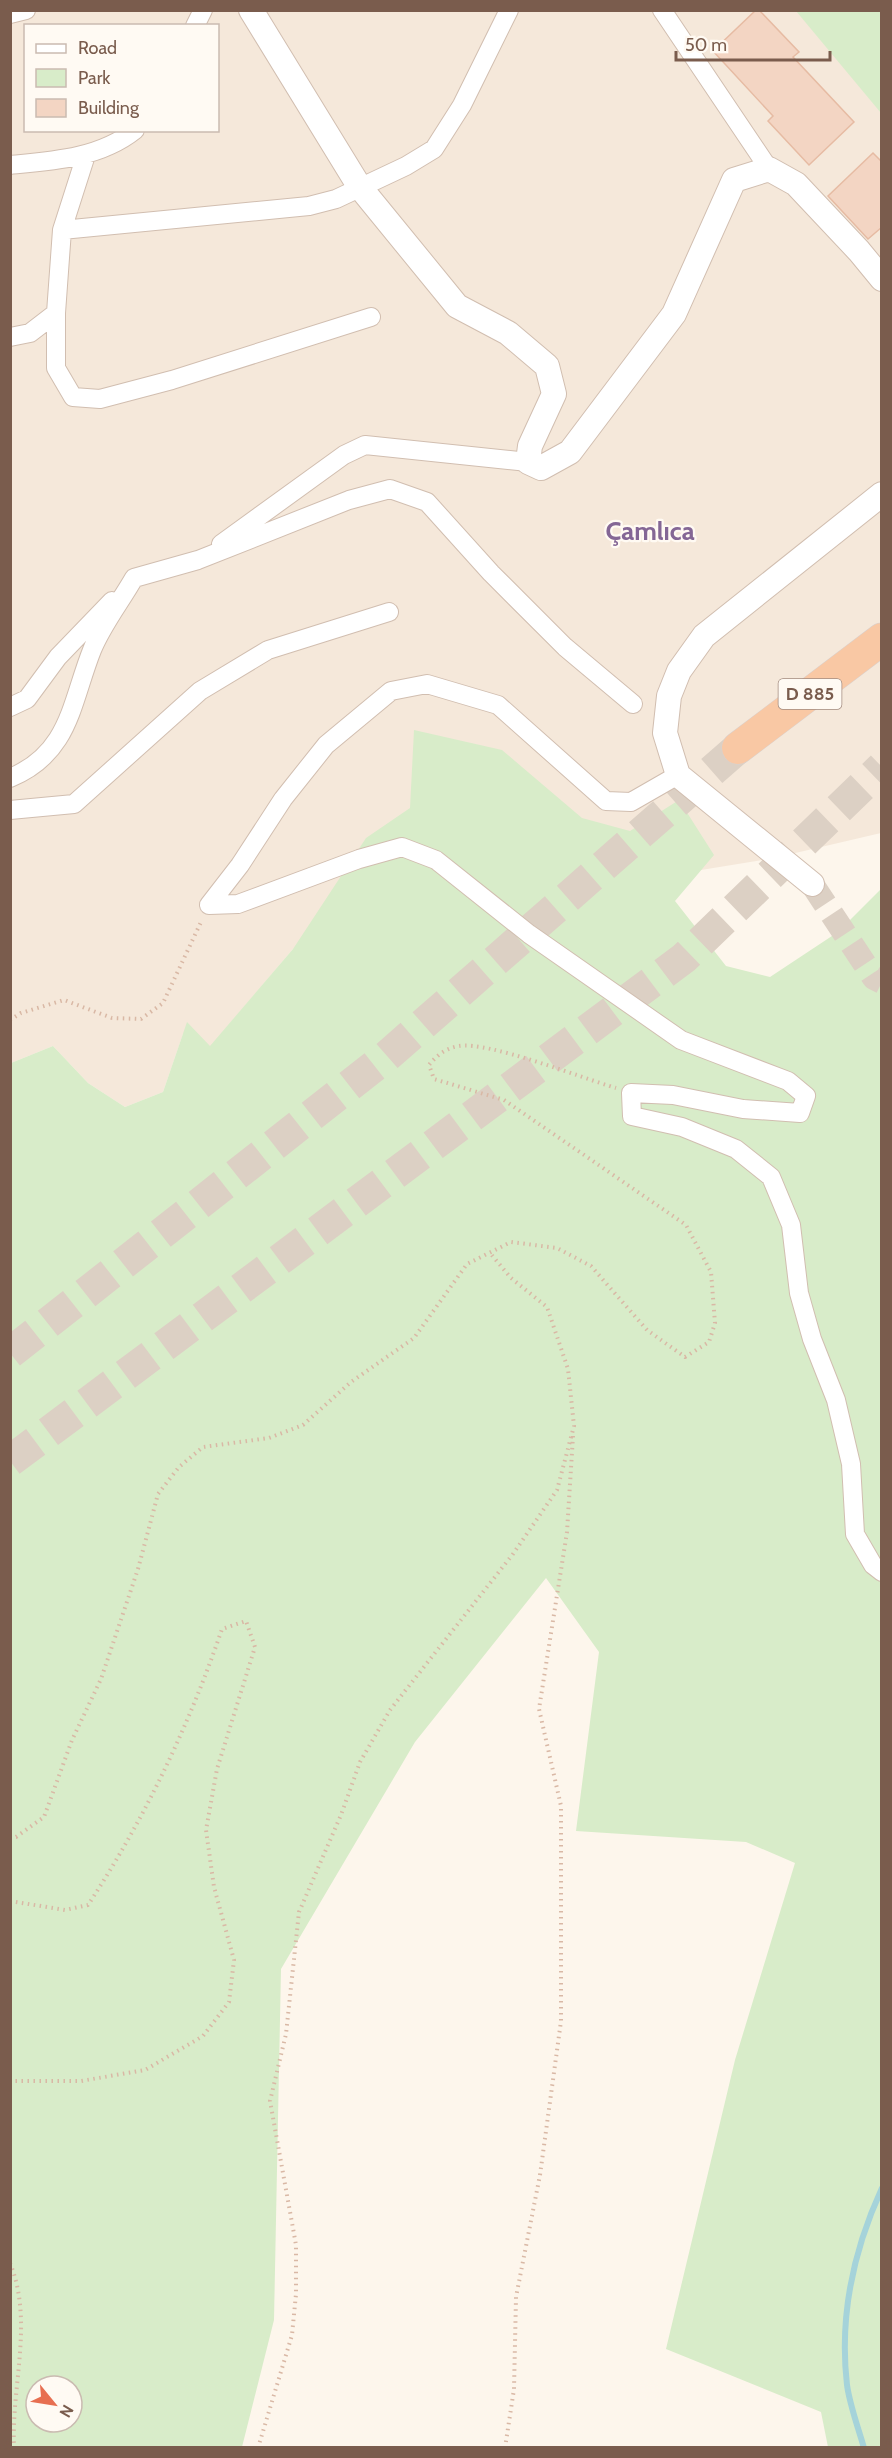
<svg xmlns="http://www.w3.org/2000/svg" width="892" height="2458" font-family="Cabin,sans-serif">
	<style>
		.residential { fill: #f5e8da; fill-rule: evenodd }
		.green { fill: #d8ecc9; fill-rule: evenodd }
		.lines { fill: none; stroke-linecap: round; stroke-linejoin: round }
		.stream { stroke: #a5d3da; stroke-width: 6 }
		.building { fill: #f3d5c3; stroke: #e6bba3; stroke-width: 1.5 }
		.tertiary-tunnel { stroke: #dcd0c4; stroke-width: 24; stroke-dasharray: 24 12; stroke-linecap: butt }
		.trunk-tunnel { stroke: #dcd0c4; stroke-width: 32; stroke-dasharray: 32 16; stroke-linecap: butt }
		.minor-casing { stroke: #d1beb0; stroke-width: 20 }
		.tertiary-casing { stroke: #d1beb0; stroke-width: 26 }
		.trunk-casing { stroke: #dad1cd; stroke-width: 33 }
		.path { stroke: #d9b8a5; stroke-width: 4; stroke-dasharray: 1.5 4.5; stroke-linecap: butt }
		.minor { stroke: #fff; stroke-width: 18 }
		.tertiary { stroke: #fff; stroke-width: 24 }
		.trunk { stroke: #f9c8a4; stroke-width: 32 }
		.labels { text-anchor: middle; stroke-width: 4.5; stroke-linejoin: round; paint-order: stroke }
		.shield { fill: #fffaf3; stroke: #a28b7f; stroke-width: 1.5 }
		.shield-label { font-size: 18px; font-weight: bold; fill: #7a5c4d }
		.district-label { font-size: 26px; font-weight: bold; fill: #846695; stroke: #fffaf3 }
	</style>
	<rect width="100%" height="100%" fill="#fdf6ec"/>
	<path class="residential" d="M11 11H881V833L774 858 517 900 293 949 210 1047 183 1034 163 1092 125 1107 88 1083 53 1046 11 1063ZM26 26H218V130H26Z"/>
	<path class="green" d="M796 11H881V113Z
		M414 730 502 750 582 818 630 831 679 800 714 855 675 901 726 966 770 977 838 932 881 889V2447H828L821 2412 666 2349 735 2060 795 1863 746 1842 576 1831 599 1652 546 1578 415 1742 281 1969 274 2320 242 2447 11 2448V1063L53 1046 88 1083 125 1107 163 1092 187 1022 210 1046 293 949 366 838 410 808ZM36 2386H72V2422H36Z"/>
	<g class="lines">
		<path class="stream" d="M864 2448C858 2427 850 2406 847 2385 839 2316 853 2251 882 2188"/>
	</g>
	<path class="building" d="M756 10H759L799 52 793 57 854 122 809 165 768 121 773 116 713 51Z
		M873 153 882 162V227L868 239 828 196Z"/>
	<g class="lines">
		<path class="tertiary-tunnel" d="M812 884 874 978 882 982"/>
		<path class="trunk-tunnel" d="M10 1353 387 1056 738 748
			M10 1461 684 958 882 767"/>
		<g class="minor-casing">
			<path id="minor" d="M662 10 769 169
				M10 14 26 10
				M195 26 203 10
				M10 165C53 161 100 158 135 130
				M62 230 86 155
				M56 313V368L73 397 100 399 172 380 371 317
				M10 337 30 333 56 313 62 230 309 206 336 199 406 166 434 149 462 105 509 10
				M221 544 344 455 365 445 528 462
				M10 707 27 699 58 657 112 601
				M10 778C70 753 71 703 92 650 102 625 121 601 134 578L198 560 349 500 390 489 427 502 491 573 565 647 633 704
				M10 810 74 804 200 691 268 650 389 612
				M209 905 238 904 359 859 402 847 436 860 529 934 681 1040 788 1081 806 1096 800 1113 743 1109 673 1095 631 1093 632 1116 682 1127 736 1149 771 1177 791 1225 799 1293 812 1339 836 1400 851 1464 855 1534 873 1565 882 1572
				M209 905 240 865 283 799 326 745 391 691 427 684 498 705 606 801 631 802 678 775"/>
		</g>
		<g class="tertiary-casing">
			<path id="tertiary" d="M251 10 359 186 457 306 508 333 547 366 554 394 530 446 528 462 541 468 570 452 674 314 734 180 769 169 796 184 859 251 882 279
				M812 884 678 775 665 733 669 696 679 671 704 636 882 494"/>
		</g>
		<g class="trunk-casing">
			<path id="trunk" d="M738 748 882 639"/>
		</g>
		<path class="path" d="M10 1020 21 1013 64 1000 112 1018 141 1019 163 1003 201 922
			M10 1838 16 1837 44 1817 72 1740 101 1679 138 1569 158 1494 179 1467 203 1447 269 1438 303 1425 351 1382 414 1338 467 1264 511 1242 557 1248 591 1266 647 1330 685 1357 709 1342 715 1323 711 1272 686 1225 504 1100 434 1079 429 1065C437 1055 446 1048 459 1046 488 1041 582 1078 616 1088
			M10 1901 65 1910 88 1905C144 1820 189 1726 222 1629L246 1621 255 1647 217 1769 206 1830 214 1887 234 1960 229 2002 203 2036 145 2070 81 2081H10
			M10 2263C34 2322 11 2386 14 2448
			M258 2448 292 2335 296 2294V2245L270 2101 286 2034 299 1912 341 1815 360 1762 390 1710 513 1554 557 1490 574 1426 568 1369 547 1307 511 1278 490 1253
			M505 2448 514 2389 516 2297 540 2175 561 2021V1806L539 1709 567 1532 573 1436"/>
		<use href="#minor" class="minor"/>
		<use href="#tertiary" class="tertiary"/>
		<use href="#trunk" class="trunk"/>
	</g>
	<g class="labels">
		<rect class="shield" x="778.5" y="679" width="63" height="30" rx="4.5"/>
		<g class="shield-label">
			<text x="810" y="700">D 885</text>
		</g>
		<g class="district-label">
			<text x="650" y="540">Çamlıca</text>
		</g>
	</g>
	<rect width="892" height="2458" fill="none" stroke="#7a5c4d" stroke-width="24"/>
	<rect x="24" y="24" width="195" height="108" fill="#fffaf3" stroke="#cabbb1" stroke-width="1.5"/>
	<rect x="36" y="44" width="30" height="9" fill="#ffffff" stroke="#cabbb1" stroke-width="1.5"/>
	<text x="78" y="54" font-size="18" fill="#7a5c4d">Road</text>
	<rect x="36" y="69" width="30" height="18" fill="#d8ecc9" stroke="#cabbb1" stroke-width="1.5"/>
	<text x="78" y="84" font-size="18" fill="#7a5c4d">Park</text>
	<rect x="36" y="99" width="30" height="18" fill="#f3d5c3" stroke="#cabbb1" stroke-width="1.5"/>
	<text x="78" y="114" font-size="18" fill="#7a5c4d">Building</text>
	<g transform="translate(54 2404) rotate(120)"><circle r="28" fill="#fffaf3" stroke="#cabbb1" stroke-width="1.5"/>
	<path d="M0-4.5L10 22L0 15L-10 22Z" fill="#e76f51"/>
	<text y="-9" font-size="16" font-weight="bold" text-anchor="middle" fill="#7a5c4d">N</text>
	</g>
	<path d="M676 51v9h154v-9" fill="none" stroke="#7a5c4d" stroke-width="3"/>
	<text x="685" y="51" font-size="18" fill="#7a5c4d" stroke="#fffaf3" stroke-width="4.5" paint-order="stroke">50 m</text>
</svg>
